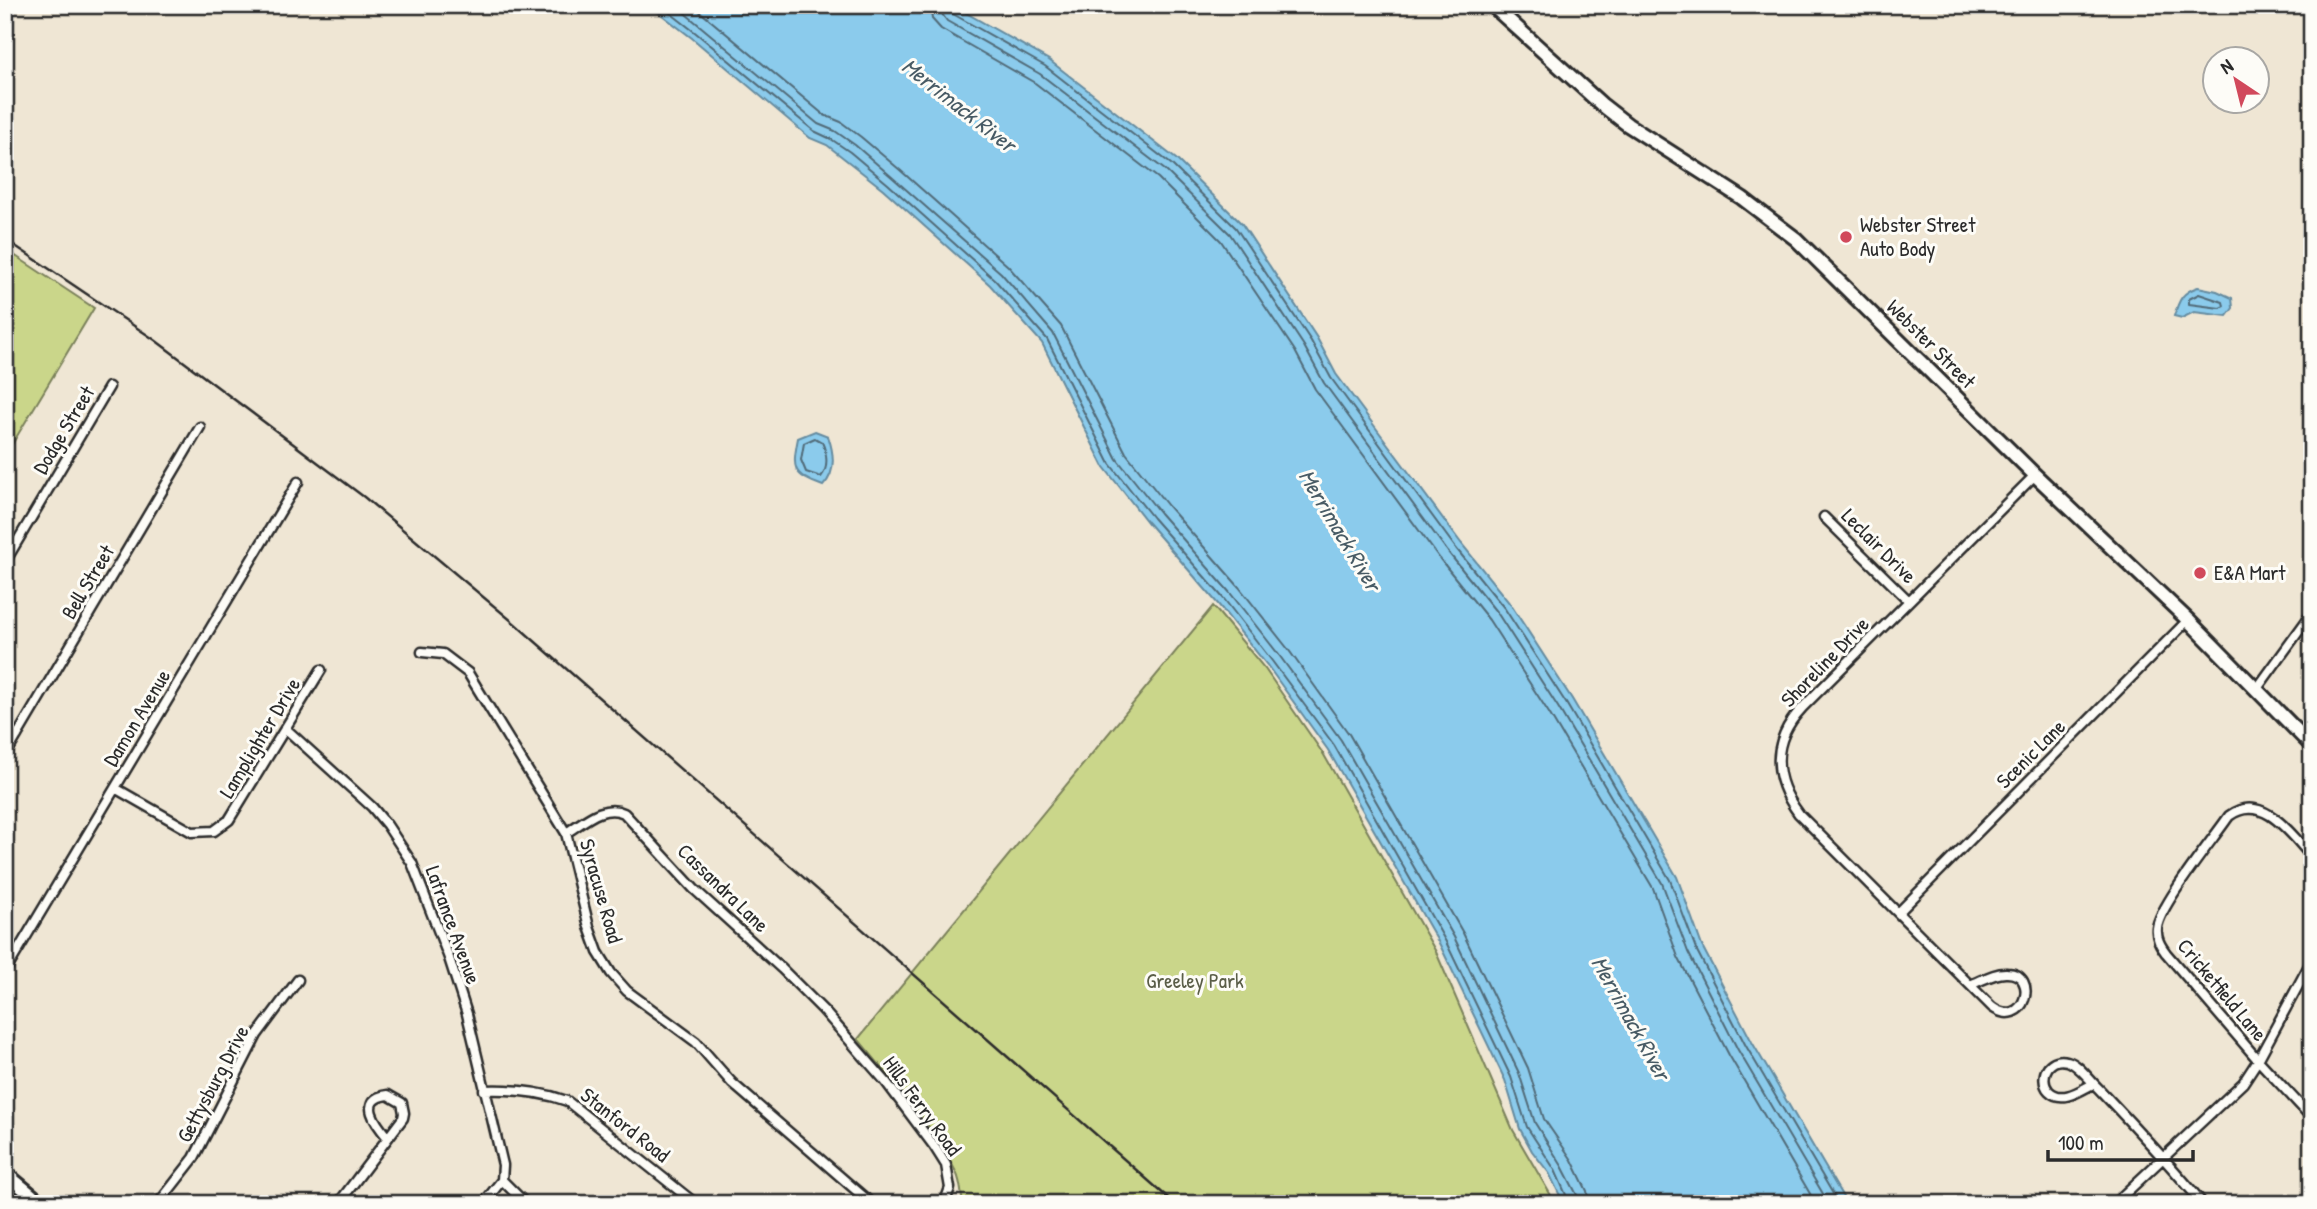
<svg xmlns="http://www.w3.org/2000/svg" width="2317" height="1209" font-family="'Patrick Hand',sans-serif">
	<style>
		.green { fill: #cad68a; stroke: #7a805a; stroke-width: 2 }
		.water { fill: #8bcbec; stroke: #658b9f; stroke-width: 2 }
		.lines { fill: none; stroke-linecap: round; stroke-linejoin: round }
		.shore { stroke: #516b78; stroke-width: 2 }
		.minor-casing { stroke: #2b2b2b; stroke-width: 13 }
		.secondary-casing { stroke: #2b2b2b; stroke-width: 18 }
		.primary-casing { stroke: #2b2b2b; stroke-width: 18 }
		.minor { stroke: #fdfcf7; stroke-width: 8 }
		.secondary { stroke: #fdfcf7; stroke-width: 12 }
		.primary { stroke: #fdfcf7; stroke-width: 12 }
		.rail { stroke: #2b2b2b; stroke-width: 2.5 }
		.poi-dot { fill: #d1495b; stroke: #fdfcf7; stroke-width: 2.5 }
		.labels { text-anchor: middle; stroke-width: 6; stroke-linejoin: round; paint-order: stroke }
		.poi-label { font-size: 21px; fill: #2b2b2b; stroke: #fdfcf7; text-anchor: start }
		.street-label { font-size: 21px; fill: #2b2b2b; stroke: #fdfcf7 }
		.park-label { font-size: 21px; fill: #5b5e48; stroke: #fdfcf7 }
		.water-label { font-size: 23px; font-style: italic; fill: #485b65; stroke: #fdfcf7 }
	</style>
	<rect width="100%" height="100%" fill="#efe6d4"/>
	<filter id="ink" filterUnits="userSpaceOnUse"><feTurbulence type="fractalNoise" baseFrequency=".0143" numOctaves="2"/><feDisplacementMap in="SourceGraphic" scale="14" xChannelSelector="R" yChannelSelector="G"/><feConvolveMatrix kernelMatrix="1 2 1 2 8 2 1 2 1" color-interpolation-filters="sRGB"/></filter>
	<g filter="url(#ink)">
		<path class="green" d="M5 249 94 308 5 456Z
			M1213 606 1265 669 1324 755 1436 952 1513 1130 1556 1204H963C961 1193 961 1182 956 1172 934 1125 891 1079 858 1039Z"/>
		<path class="water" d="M649 5H952L1049 60 1176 159 1242 224 1317 338 1336 374 1461 543 1511 605 1572 699 1677 877 1702 946 1752 1042 1847 1204H1564L1549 1173 1532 1151 1520 1129 1505 1080 1440 945 1328 750 1267 665 1218 604 1148 523 1104 467 1042 343 990 285 883 189 827 145 810 138 692 38Z
			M2198 287 2217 291 2232 298 2233 308 2227 316 2194 312 2182 318 2174 316C2179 300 2182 292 2198 287Z
			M815 431 828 436C834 453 837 472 823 486 792 475 792 469 798 438Z"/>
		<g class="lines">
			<path class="shore" d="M660 5 696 33 814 131 831 139 850 152 888 184 995 280 1047 339 1110 464 1153 518 1224 599 1272 661 1334 745 1446 942 1511 1077 1527 1127 1555 1170 1570 1204
				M675 5 818 124 835 131 855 145 893 178 1001 273 1053 333 1117 459 1160 513 1231 594 1279 655 1341 740 1454 937 1519 1073 1535 1123 1562 1166 1577 1195 1578 1204
				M692 5 824 115 841 122 861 137 900 170 1008 266 1061 326 1126 453 1168 506 1239 587 1288 649 1349 734 1463 933 1528 1068 1544 1119 1572 1160 1587 1191 1589 1204
				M930 5 932 19 941 29 1035 83 1158 178 1221 241 1295 351 1315 389 1440 559 1489 620 1549 713 1653 888 1678 957 1729 1055 1816 1204
				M941 5 942 14 947 21 1040 74 1165 170 1230 234 1304 346 1324 383 1448 552 1498 614 1558 707 1662 883 1688 952 1738 1050 1829 1204
				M949 5 953 14 1045 66 1171 164 1236 228 1311 341 1331 378 1455 547 1505 609 1566 703 1670 880 1696 949 1746 1046 1839 1204
				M2199 294 2223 302 2224 306 2220 308 2189 304V299Z
				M815 438 822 442C827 453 829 468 821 477L806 472 801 460 804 443Z"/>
			<g class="minor-casing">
				<path id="minor" d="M1824 517 1909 601
					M5 562 109 387
					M422 652 443 654 468 673 566 833 589 927 598 952 611 973 627 991 696 1042 732 1083 872 1204
					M2256 690 2312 613
					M5 728 17 736
					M286 729 372 807 387 825 412 863 449 958 467 1014 503 1165 502 1180
					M5 756 200 427
					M115 788 192 832 214 831 229 820 321 670
					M566 833C584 822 603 803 624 813L694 889 782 969 823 1010 886 1082 934 1146 946 1165 950 1188 944 1204
					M2312 857C2292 835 2262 791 2229 816 2214 838 2159 906 2157 928 2156 938 2160 945 2166 953L2258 1060 2312 1118
					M1898 913 2188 620
					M5 972 298 482
					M1970 985C1981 981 1995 972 2007 973 2040 973 2025 1031 1992 1007L1799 814C1772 778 1771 741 1802 708L2035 475
					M2093 1084C2081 1090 2062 1104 2049 1091 2043 1085 2043 1074 2048 1067 2053 1061 2060 1059 2067 1061 2079 1064 2090 1081 2099 1089 2135 1127 2170 1164 2203 1204
					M484 1090C513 1089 539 1091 567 1101L696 1204
					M502 1180 526 1204
					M158 1204 194 1158 257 1035 298 980
					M338 1204 403 1118 404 1113 402 1103 388 1095C356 1099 377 1125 388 1138
					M483 1204 502 1180
					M2114 1204 2243 1083 2258 1060 2312 960"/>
			</g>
			<g class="secondary-casing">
				<path id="secondary" d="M1492 5 1601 104 1628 125 1742 198 1796 239 2035 475 2188 620 2312 746"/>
			</g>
			<g class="primary-casing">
				<path id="primary" d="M5 1173 42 1204"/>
			</g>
			<use href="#minor" class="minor"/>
			<use href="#secondary" class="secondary"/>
			<use href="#primary" class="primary"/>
			<path class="rail" d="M5 239 155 340 364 497 513 622 1175 1204"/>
		</g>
	</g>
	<g class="poi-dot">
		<circle cx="1846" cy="237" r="7"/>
		<circle cx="2200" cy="573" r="7"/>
	</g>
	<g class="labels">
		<g class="poi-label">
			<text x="1860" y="232">Webster Street<tspan x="1860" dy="24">Auto Body</tspan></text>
			<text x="2214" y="580">E&amp;A Mart</text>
		</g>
		<g class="street-label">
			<text transform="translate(1931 344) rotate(45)" y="7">Webster Street</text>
			<text transform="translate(64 430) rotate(-59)" y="7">Dodge Street</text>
			<text transform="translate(1879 546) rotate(45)" y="7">Leclair Drive</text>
			<text transform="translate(88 582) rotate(-59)" y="7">Bell Street</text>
			<text transform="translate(1825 662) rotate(-46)" y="7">Shoreline Drive</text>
			<text transform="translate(137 718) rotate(-59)" y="7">Damon Avenue</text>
			<text transform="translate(260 738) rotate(-59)" y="7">Lamplighter Drive</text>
			<text transform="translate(2031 754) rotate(-45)" y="7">Scenic Lane</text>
			<text transform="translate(723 888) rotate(44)" y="7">Cassandra Lane</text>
			<text transform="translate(601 891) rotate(74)" y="7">Syracuse Road</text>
			<text transform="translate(453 925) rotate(70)" y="7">Lafrance Avenue</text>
			<text transform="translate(2222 990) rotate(50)" y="7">Cricketfield Lane</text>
			<text transform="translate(213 1084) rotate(-62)" y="7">Gettysburg Drive</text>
			<text transform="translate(922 1106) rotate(54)" y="7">Hills Ferry Road</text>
			<text transform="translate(625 1125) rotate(38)" y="7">Stanford Road</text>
		</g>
		<g class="park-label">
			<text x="1195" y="988">Greeley Park</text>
		</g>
		<g class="water-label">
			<text transform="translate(959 105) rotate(38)" y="8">Merrimack River</text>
			<text transform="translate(1340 530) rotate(59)" y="8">Merrimack River</text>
			<text transform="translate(1631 1018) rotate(61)" y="8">Merrimack River</text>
		</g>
	</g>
	<rect width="2317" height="1209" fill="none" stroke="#fdfcf7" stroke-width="28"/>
	<rect x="14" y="14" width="2289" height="1181" fill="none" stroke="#2b2b2b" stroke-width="2.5" filter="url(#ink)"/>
	<g transform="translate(2236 80) rotate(325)"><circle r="33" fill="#fdfcf7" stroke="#a9a8a5" stroke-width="2"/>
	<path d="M0-5L12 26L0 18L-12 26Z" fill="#d1495b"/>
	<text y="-10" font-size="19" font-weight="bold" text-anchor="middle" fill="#2b2b2b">N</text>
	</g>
	<path d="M2048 1150v10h145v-10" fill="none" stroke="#2b2b2b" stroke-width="3.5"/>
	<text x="2058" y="1150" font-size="21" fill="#2b2b2b" stroke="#fdfcf7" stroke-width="5" paint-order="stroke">100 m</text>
</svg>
